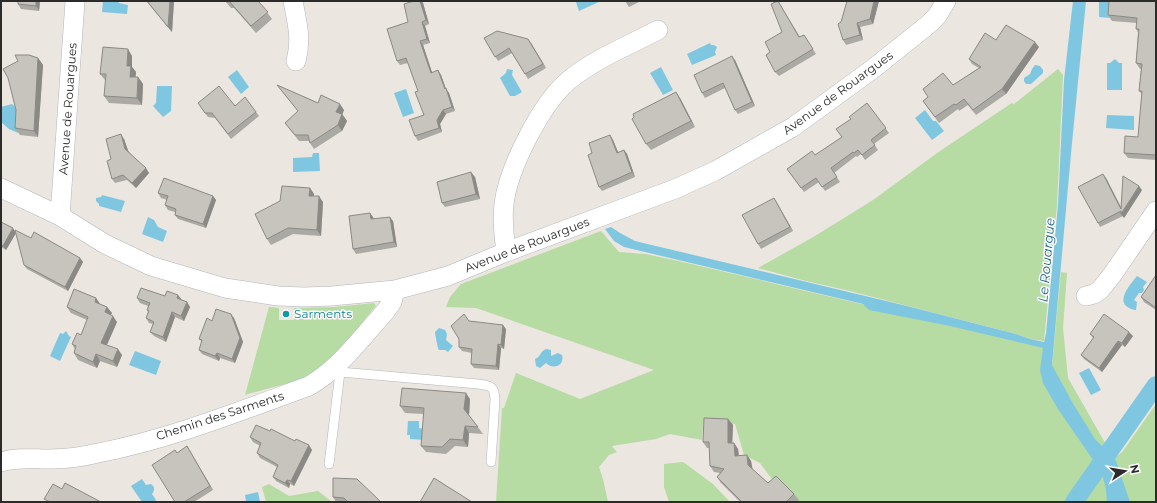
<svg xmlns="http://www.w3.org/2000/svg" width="1157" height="503" font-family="Montserrat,sans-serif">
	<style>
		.green { fill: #b6dba3 }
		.water { fill: #7fc7e0 }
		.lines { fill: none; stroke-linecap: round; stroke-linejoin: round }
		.canal { stroke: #7fc7e0; stroke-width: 18 }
		.service-casing { stroke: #b3b5bd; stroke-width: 10 }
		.minor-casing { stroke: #b3b5bd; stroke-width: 20 }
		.service { stroke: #fff; stroke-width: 9 }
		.minor { stroke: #fff; stroke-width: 19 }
		.wall { fill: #aba9a3 }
		.shaded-wall { fill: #8b8985 }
		.building { fill: #c7c4be; stroke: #8b8985 }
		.culture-dot { fill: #0f9aa8; stroke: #fff; stroke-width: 1.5 }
		.labels { text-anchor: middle; stroke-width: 3; stroke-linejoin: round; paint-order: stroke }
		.street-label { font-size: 12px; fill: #2b2b2b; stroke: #fff }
		.culture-label { font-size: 12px; fill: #0d838f; stroke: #fff; text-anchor: start }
		.water-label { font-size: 13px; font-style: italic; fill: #1e678d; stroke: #fff }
	</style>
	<rect width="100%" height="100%" fill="#ebe6df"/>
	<path class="green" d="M1058 69 1063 75 1057 205 1044 341 1030 339 1016 334 850 291 802 280 758 268 815 236 873 200 940 151 1012 103 1014 104Z
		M601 231 619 252 645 254 674 260 1045 347 1044 379 1103 469 1123 451 1156 404V502H798L771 478 760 463 744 455 735 424 703 422 702 440 670 434 656 439 612 446 617 452 609 455 599 467 603 479 608 502H496L502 408H504L516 373 580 399 654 370 476 308 446 307 450 297 461 284Z
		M1061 272 1067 273 1063 328 1068 378 1108 448 1112 452 1110 455 1097 442 1087 428 1052 366Z
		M374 303 376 306 374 308C357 328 335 361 312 373 296 383 264 389 245 395L269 307 279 308V320H294V308L335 307Z
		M1156 376V394L1115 452 1108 445Z
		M683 462 713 484 730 502H669L664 487V464Z
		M269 484 289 496 318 491 332 502H266L262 487Z"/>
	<path class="water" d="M103 1H118L119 3 128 5 127 14 102 12Z
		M579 1H601L579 11 576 2Z
		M1073 1H1086L1072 143 1052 365 1074 405 1095 439 1111 455 1116 461 1130 502H1107L1106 490 1102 473 1058 409 1043 383 1040 370 1043 348 950 326 869 310 863 304 624 247 614 241 605 229 611 227 620 233 635 241 907 306 1016 334 1030 339 1044 342 1046 334 1058 205 1064 80Z
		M1099 1H1112L1111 18 1099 17Z
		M710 43 711 45H714L717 47 715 52 716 55 692 65 687 54Z
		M1115 59 1119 63H1122V90H1107V63H1110Z
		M1035 65 1040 66 1043 70V73L1031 84H1026L1024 81V78L1030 74 1032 69Z
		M661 67 673 90 663 95 650 73Z
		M507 69 513 70 512 75 522 92 515 96H510L500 78 506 73Z
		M237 70 249 87 241 94 228 77Z
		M157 86H172L171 111 163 117 153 106 156 103Z
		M406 89 414 113 403 117 394 93Z
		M12 104 18 109V133L9 129 1 122V107Z
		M925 110 933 121H936L944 131 932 140 915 118Z
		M1107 115 1134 116V130L1106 128Z
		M313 153H319L320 171 293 172V158L312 157Z
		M102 195 125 201 121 212 99 206V204L96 201V198L101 197Z
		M148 217 154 220 158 227 167 231 163 242 142 234Z
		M1137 276 1147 282 1143 287 1144 290 1142 293H1139L1134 300 1137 302 1136 310H1135C1112 305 1129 286 1137 276Z
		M439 328 445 330 447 334 446 340 453 346 448 352 445 350H439C438 349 435 334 435 332Z
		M66 331 69 336 71 337 60 361 50 356 60 333 63 334Z
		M546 349 551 350V356L558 353 562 355C565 366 553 370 546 363L540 368 536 366 535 359C541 357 540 351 546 349Z
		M135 351 161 361 156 375 129 365Z
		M1089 368 1101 390 1091 395 1079 373Z
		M408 421H419V428L426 429 425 440 410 439V435H407Z
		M142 479 146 485 151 484C155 487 155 490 152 494L156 500 154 502H142L131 486Z
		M258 492 260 502H246L245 495Z"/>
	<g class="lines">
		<path class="canal" d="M1074 502 1156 385"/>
		<g class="service-casing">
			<path id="service" d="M334 369 340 372 478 384C490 386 494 385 495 399L491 462
				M329 464 340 372"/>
		</g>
		<g class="minor-casing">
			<path id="minor" d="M293 1C297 23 302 39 296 61
				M1 188 60 216 105 244 151 266 225 288 278 296 304 297 332 296 395 290 448 276 506 252 675 189 715 171 793 127 874 68 929 24 937 16 946 1
				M60 216 75 1
				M506 252C504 236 502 220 504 204 508 169 541 104 568 81 594 59 628 46 658 30
				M1086 296 1094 294 1100 290 1112 275 1156 211
				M1 462C17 457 33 459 49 459 66 459 82 457 98 453 170 439 240 411 309 386 339 369 361 338 385 312L392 302 395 290"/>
		</g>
		<use href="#service" class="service"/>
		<use href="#minor" class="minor"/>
	</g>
	<path class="wall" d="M10 1H40L39 11 21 9 18 4V2Z
		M146 1H174L172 32Z
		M414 1H421L423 3 429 24 425 26 430 43 423 45 432 73 438 70 441 75 446 89 449 93 455 111 446 114 440 124 442 132 418 141 415 136 424 115 418 91 408 63 400 65 397 61Z
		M625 1H641L629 7Z
		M778 1 800 37 804 35 816 54 779 76 775 72 770 52 782 32Z
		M879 1 873 24 860 27 863 40 846 45 843 40 841 22Z
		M1156 1V160L1128 158 1124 153 1138 137 1142 94 1139 91 1141 69H1140L1136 63 1138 32 1136 29 1137 23 1112 21 1108 15Z
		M226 2H259L272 19 256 33 234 8H231Z
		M484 38 531 43 546 68 528 79 512 53 498 61Z
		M996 40 1039 47 1006 94 976 115 968 105 959 111 958 109 939 123 923 101 953 85 979 68 972 64 969 59Z
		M132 56V67L136 72 135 77H138L143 84 142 105 109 103 104 96 106 80H105L100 74Z
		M38 58 43 65 38 137 20 135 15 128Z
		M735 60 755 106 738 114 735 110 725 88 705 98 702 93Z
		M277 85 309 99 318 103 344 110 342 114 347 121 342 131 314 149 310 143 309 141H299L285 123 298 111Z
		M680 98 695 127 651 150 646 144Z
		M867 103 889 133 874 144 878 150 865 160 861 154 857 157 856 156 834 173 840 182 825 191 819 182 804 192 787 169 815 155 842 137 851 119Z
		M201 108 256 112 259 116 231 139 215 118 208 117Z
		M610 135 613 140 618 152 624 150 627 154 635 177 602 191 599 187 592 153Z
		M124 139 128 151 149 173 136 188 127 180 115 183 112 179 111 159Z
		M475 177 480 199 445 207 442 203Z
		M1106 178 1121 208 1142 190 1124 218 1123 216 1100 227 1098 223Z
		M310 188 314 194V196L323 202 321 236 293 234 271 245 267 239Z
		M158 193 213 196 216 200 206 228 178 219 175 215V212L168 210 165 205 167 200 161 198Z
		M777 203 793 231 761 249 758 244Z
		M370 213 374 219 393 221 397 247 356 254 353 249Z
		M1 222 16 233 6 250 1 247Z
		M31 238 80 258 83 262 68 291 27 269 24 265Z
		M1156 275V310L1144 302 1141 297Z
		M165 296 182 300 187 302 190 307 184 321 175 317 166 342 154 336 150 332 153 324 149 323 146 318 148 312 147 310 148 306 140 303 137 298Z
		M96 298 100 304 107 307 112 313 110 315 117 322 107 345 122 355 117 367 100 361 97 368 78 360 74 353 75 349 72 344 81 335 87 320 71 313 67 307Z
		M234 318 243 342 235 363 220 358 219 361 202 354 199 350 202 342 199 339 212 321Z
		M469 321 506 329 504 349 501 348 499 370 474 368 471 364 472 353 462 351 459 347Z
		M1090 334 1133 336 1125 347 1122 345 1102 372 1084 359 1081 355 1093 338Z
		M470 399 469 415 483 434 469 433 468 447 455 446 446 454 426 452 421 446 424 414 405 413 400 406Z
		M728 419 733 425 732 443H734L738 449 739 455H747L751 461 752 469 768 483 794 494 799 500 797 502H740L721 483 717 477 720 473 714 472 710 466 709 448H707L703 442Z
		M270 431 312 450 294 486 290 484 289 488 276 481 273 477 277 467 260 458 257 453 260 446 253 442 250 437Z
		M187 446 213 490 194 502H175L177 453Z
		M333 478 381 502H336L333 497Z"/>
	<path class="shaded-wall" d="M36 1H40L39 11 36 6Z
		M170 1H174L172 32 168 27Z
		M420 1H421L423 3 429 24 426 20Z
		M874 1H879L873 24 870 19Z
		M422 22 425 26 430 43 427 39Z
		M857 23 860 27 863 40 860 35Z
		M528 39 531 43 546 68 543 64Z
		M420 41 423 45 434 78 431 73Z
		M1035 42 1039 47 1006 94 1002 89Z
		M128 49 132 56V67L136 72 135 83 130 77 127 66Z
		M732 56 735 60 755 106 752 102Z
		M38 58 43 65 38 137 34 131Z
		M438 70 441 75 446 89 449 93 455 111 452 107Z
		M138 77 143 84 142 105 137 98Z
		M676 92 680 98 695 127 691 121Z
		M340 104 344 110 341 118 336 112Z
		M443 110 446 114 440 124 442 132 439 128 437 120Z
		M342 114 347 121 342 131 338 125Z
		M121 134 124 139 129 153 125 149Z
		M610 135 613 140 620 157 617 153Z
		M624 150 627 154 635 177 632 172Z
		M146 168 149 173 136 188 132 183Z
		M471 172 475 177 480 199 476 194Z
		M1103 174 1106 178 1123 211 1139 186 1142 190 1124 218 1121 214 1122 211Z
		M310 188 314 194V202L309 196Z
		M213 196 216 200 206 228 203 224Z
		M319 196 323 202 321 236 317 230Z
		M774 198 777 203 793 231 790 227Z
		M370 213 373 217 375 223 371 219Z
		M390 217 393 221 397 247 394 242Z
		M13 228 16 233 6 250 3 246Z
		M80 258 83 262 68 291 65 287Z
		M178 295 182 300 177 298Z
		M96 298 100 304 95 302Z
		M187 302 190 307 184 321 181 316Z
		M107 307 112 313 109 318 105 312Z
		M172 312 175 317 166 342 163 337Z
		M231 314 234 318 243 342 235 363 232 359Z
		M113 316 117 322 105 349 101 343Z
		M503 325 506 329 504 349 501 345Z
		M1129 332 1133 336 1125 347 1122 343Z
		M1118 341 1122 345 1102 372 1099 368Z
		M498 344 501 348 499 370 496 366Z
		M118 349 122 355 117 367 113 361Z
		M217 353 220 358 219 361 215 356Z
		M96 354 100 361 97 368 93 362Z
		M466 393 470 399 469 416 464 409Z
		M728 419 733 425 732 449 728 443Z
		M465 426 469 433 468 447 463 440Z
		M734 443 738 449 739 462 735 456Z
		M309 445 312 450 294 486 291 481Z
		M187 446 190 451 213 490 210 486Z
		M747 455 751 461 753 471 748 465Z
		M287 480 290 484 289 488 285 483Z"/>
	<path class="building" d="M18 1H36V6L18 4Z
		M147 1H170L168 27Z
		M226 1H258L268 12 251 26 229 1 226 2Z
		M414 1H420L426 20 422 22 427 39 420 41 431 73 438 70 445 89 446 88 452 107 443 110 437 120 439 128 415 136 409 120 424 115 415 92 418 91 406 58 397 61 387 29 408 22 404 4Z
		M778 1 799 37 804 35 813 49 775 72 766 55 770 52 765 42 782 32 771 4Z
		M847 1H874L870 19 857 23 860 35 843 40 838 24 841 22Z
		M1109 1H1156V155L1124 153 1125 136 1138 137 1142 91H1139L1142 64 1136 63 1139 29H1136L1137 18 1108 15Z
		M1006 25 1035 42 1002 89 973 110 964 99 956 105 954 104 935 117 923 101 928 97 923 89 943 73 953 85 981 67 969 59 985 33 996 40Z
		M497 31 528 39 543 64 525 74 509 48 495 57 484 38Z
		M103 47 128 49 127 66H131L130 77H138L137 98 104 96 106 74H100Z
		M15 55H29L38 58 34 131 15 128 16 110 8 78 3 69 18 61Z
		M732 56 752 102 735 110 723 83 702 93 694 75Z
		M277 85 309 99 318 103 321 95 340 104 336 112 342 114 338 125 310 143 308 135H295L285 123 298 111Z
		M219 86 235 106 245 97 256 112 228 134 212 113H205L198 103Z
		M676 92 691 121 646 144 632 119 634 117 633 114Z
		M867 103 886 128 871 140 875 145 862 155 858 150 854 153 853 152 831 168 837 177 822 187 816 178 801 188 787 169 812 151 815 155 842 137 836 129 851 119 849 117Z
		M121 134 125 149 146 168 132 183 123 175 112 179 107 161 111 159 106 139Z
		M610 135 617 153 624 150 632 172 599 187 588 155 592 153 589 143Z
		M471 172 476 194 442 203 437 182Z
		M1103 174 1121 209 1123 176 1139 186 1121 214V211L1098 223 1078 187Z
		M164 178 213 196 203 224 175 215 176 209 165 205 168 196 158 193Z
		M282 186 310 188 309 196H319L317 230 288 228 267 239 255 214 280 201Z
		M774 198 790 227 758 244 742 215Z
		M370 213 371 219 390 217 394 242 353 249 349 216Z
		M1 222 13 228 3 246 1 245Z
		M15 230 31 238 34 232 80 258 65 287 24 265Z
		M1156 275V308L1141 297Z
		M141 288 165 296 167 291 178 295 177 298 187 302 181 316 172 312 163 337 150 332 154 322 146 318 149 311 147 310 150 303 137 298Z
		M74 289 96 298 95 302 107 307 105 312 113 316 101 343 118 349 113 361 96 354 93 362 74 353 76 346 72 344 77 333 81 335 88 317 67 307Z
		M216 309 231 314 240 338 232 359 217 353 215 356 199 350 202 340 199 339 207 318 212 321Z
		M464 314 469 321 503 325 501 345 498 344 496 366 471 364 472 349 459 347V339L451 326Z
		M1104 314 1129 332 1122 343 1118 341 1099 368 1081 355 1094 337 1090 334Z
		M402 388 466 393 464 409 478 427 465 426 463 440 450 439 442 447 421 446 424 408 400 406Z
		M704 418 728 419V443H734L735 456 747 455 748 465 768 483 776 476 794 494 786 502H742L717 477 724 469 710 466 709 442H703Z
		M256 425 270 431 271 429 295 441 296 439 309 445 291 481 287 480 285 483 273 477 278 465 257 453 261 443 250 437Z
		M187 446 210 486 184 502H175L152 465 175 450 177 453Z
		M333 478 357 479 380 501V502H348L344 498 333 497Z
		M434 478 472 502H420Z
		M65 483 101 502H50L44 499 53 484 62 489Z"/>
	<circle class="culture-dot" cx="286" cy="314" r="4"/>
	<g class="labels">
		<g class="street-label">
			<text transform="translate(838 93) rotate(-36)" y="4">Avenue de Rouargues</text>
			<text transform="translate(68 109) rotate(-86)" y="4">Avenue de Rouargues</text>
			<text transform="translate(527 245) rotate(-21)" y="4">Avenue de Rouargues</text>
			<text transform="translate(220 416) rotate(-18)" y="4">Chemin des Sarments</text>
		</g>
		<g class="culture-label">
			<text x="294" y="318">Sarments</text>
		</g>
		<g class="water-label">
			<text transform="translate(1046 260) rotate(-85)" y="5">Le Rouargue</text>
		</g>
	</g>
	<rect width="1157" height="503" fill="none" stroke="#2b2b2b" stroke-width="4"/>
	<g transform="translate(1125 471) rotate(78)" stroke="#ffffff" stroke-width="3" paint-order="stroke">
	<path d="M0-3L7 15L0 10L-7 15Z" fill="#2b2b2b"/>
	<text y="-6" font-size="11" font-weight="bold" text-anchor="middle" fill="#2b2b2b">N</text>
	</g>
</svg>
